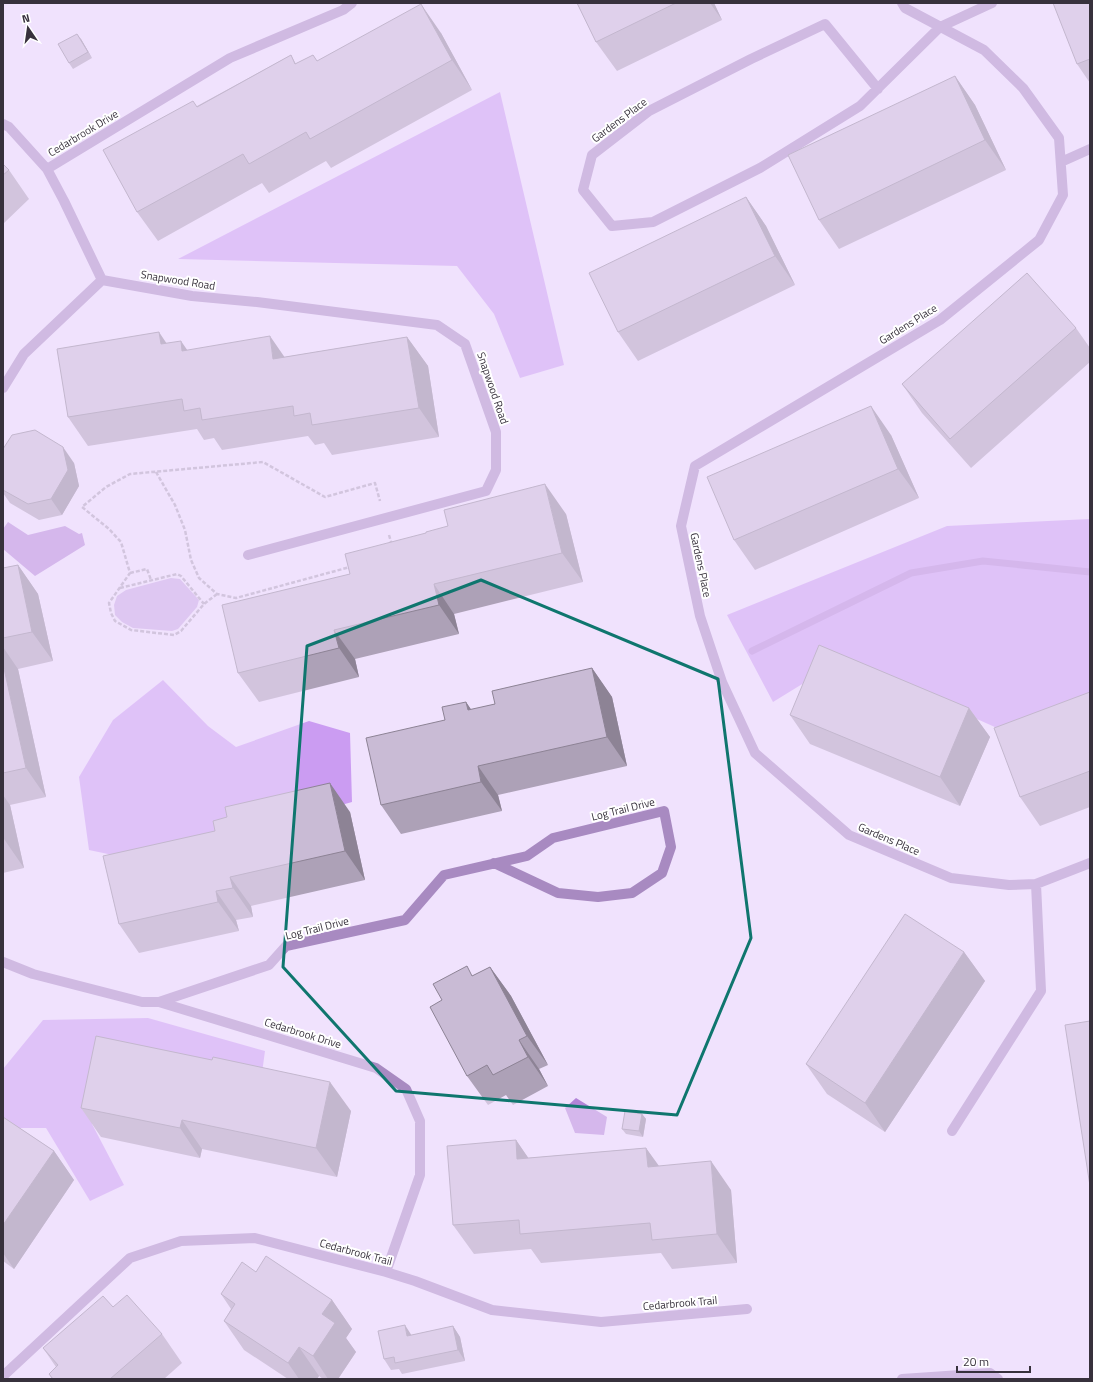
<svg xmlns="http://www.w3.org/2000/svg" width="1093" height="1382" font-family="'Titillium Web',sans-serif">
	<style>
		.green { fill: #c8a7e4 }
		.forest { fill: #cb9cf2 }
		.water { fill: #b384d8 }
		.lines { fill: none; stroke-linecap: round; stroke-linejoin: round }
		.stream { stroke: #b384d8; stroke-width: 7 }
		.path { stroke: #aea3b8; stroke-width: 2.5; stroke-dasharray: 4 2; stroke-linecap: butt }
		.minor { stroke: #a88ac1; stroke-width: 10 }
		.wall { fill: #ada1b7 }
		.shaded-wall { fill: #8d8395 }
		.building { fill: #c9bbd5; stroke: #8d8395 }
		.marked { fill: none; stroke: #0f766e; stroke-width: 3; stroke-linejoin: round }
		.labels { text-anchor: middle; stroke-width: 4; stroke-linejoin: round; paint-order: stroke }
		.street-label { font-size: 11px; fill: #37313c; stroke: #fff }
	</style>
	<rect width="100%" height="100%" fill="#f0e2fd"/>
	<path class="green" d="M171 578 180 579 199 600 197 607 178 629 172 631 133 628 122 622 115 615 114 605 117 596 126 590Z"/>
	<path class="forest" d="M500 92 564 365 520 378 494 314 457 266 178 259Z
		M1090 519V709L997 728 843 659 773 702 727 615 947 526Z
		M163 680 208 726 236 747 309 721 350 733 352 802 141 861 89 850 79 777 113 720Z
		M148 1018 265 1051 262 1073 92 1124 124 1185 90 1201 46 1128H19L3 1143V1069L43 1020Z"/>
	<path class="water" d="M8 522 28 535 65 526 79 534 82 533 85 545 35 576 3 549V529Z
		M576 1098 607 1117 604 1135 575 1133 565 1108Z"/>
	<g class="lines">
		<path class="stream" d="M752 651 911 573 983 561 1090 572"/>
		<path class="path" d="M156 472 175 505 185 530 191 560 199 578 217 594 236 598 350 567
			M389 535 392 545
			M130 573 147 569 151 580
			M120 588 177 574 181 576 204 604
			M217 594 204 604 181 631 174 635 131 630 115 621 111 613 109 603 130 573 121 542 109 529 82 507 106 487 130 474 263 462 325 497 375 483 380 501"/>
		<path class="minor" d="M902 3 905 8 984 50 1023 88 1059 138 1063 195 1039 240 940 320 695 466 681 526 700 616 722 682 755 753 849 835 951 878 1009 885 1036 884 1090 863
			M878 89 825 24 751 59 649 111 592 155 583 190 612 226 653 222 760 168 860 106 940 27 992 3
			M3 124 9 127 47 169 64 201 102 280
			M1061 162 1090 149
			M47 169 230 58 343 10 352 3
			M102 280 192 296 257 302 437 325 465 344 496 432V470L486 491 248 555
			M3 388 24 354 102 280
			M3 962 33 974 142 1002H159L376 1068 406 1089 420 1121V1175L386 1272
			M159 1002 269 965 286 946 405 920 444 875 527 856 553 838 664 811 671 847 662 873 632 893 598 897 558 893 494 863
			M952 1131 1041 991 1036 884
			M3 1376 130 1258 181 1241 255 1238 386 1272 415 1281 492 1310 601 1322 747 1309
			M902 1379 990 1373 998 1379"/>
	</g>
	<path class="wall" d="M577 3H714L722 20 617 71 596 42Z
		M1090 3V83L1077 64Z
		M441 33 472 90 331 168 326 161 269 193 262 183 158 241 137 212 197 106 291 55 296 64 313 55 317 61Z
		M81 39 92 58 73 69 69 63Z
		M955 76 975 105 1006 170 839 249 819 220Z
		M3 164 9 170 29 199 3 224Z
		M746 197 766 226 795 285 638 361 618 332Z
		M1076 328 1090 348V362L971 468 922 413 902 384Z
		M407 337 428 366 439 437 332 455 324 443 315 445 308 436 222 450 214 438 204 440 197 429 88 446 68 417 167 343 187 350 285 357Z
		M891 435 919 498 755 570 734 540Z
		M3 449 74 463 79 486 62 515 39 520 10 503 3 493Z
		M566 514 583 582 454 614 459 634 355 659 359 677 259 702 238 673 350 574Z
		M18 565 38 594 53 661 18 669 46 797 10 805 24 868 3 873V568Z
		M592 668 612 697 627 766 498 795 502 811 401 834 381 805 445 720 466 702 471 710 495 704Z
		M1090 692V807L1040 826 1020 797Z
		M969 708 990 737 960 806 810 744 790 715Z
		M350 812 365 880 251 906 253 917 236 920 239 931 139 953 119 924Z
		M964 952 985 981 885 1132 827 1094 806 1064Z
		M490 967 511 996 548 1065 539 1069 548 1086 513 1105 506 1095 488 1105 467 1076 442 1000 473 976Z
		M212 1060 351 1111 337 1177 202 1149 200 1158 101 1137 81 1108Z
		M642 1114 646 1119 643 1137 626 1134 622 1129Z
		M3 1117 54 1151 74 1180 14 1269 3 1261Z
		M516 1140 528 1158 646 1148 658 1166 731 1190 737 1263 672 1269 661 1253 541 1263 531 1249 474 1254 453 1225Z
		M221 1294 332 1300 352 1329 346 1338 356 1352 338 1379H323L319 1376 317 1379H288L244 1350 224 1321 231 1309Z
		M113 1307 162 1334 182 1363 164 1379H52L49 1374 56 1367 43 1348Z
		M453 1326 460 1337 465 1361 402 1374 399 1369 391 1370 384 1359 412 1335Z"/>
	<path class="shaded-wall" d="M710 3H714L722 20Z
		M421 4 441 33 472 90 452 60Z
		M77 34 81 39 92 58 88 52Z
		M955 76 975 105 1006 170 985 140Z
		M746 197 766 226 795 285 775 256Z
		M159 332 179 362 161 344Z
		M270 336 290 365 273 359Z
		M407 337 428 366 439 437 419 408Z
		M181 341 201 370 182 351Z
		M871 406 891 435 919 498 898 469Z
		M63 447 74 463 79 486 62 515 51 499Z
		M545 484 566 514 583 582 562 553Z
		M18 565 38 594 53 661 32 632Z
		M434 584 454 614 459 634 439 605Z
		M334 630 355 659 359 677 339 648Z
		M3 647 18 669 46 797 26 768 3 664Z
		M592 668 612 697 627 766 607 737Z
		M466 702 486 731 468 710Z
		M969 708 990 737 960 806 940 777Z
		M478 766 498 795 502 811 481 782Z
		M330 783 350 812 365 880 345 851Z
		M3 795 10 805 24 868 4 839 3 835Z
		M230 877 251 906 253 917 233 888Z
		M216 891 236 920 239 931 218 902Z
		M964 952 985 981 885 1132 865 1103Z
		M490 967 511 996 548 1065 527 1036Z
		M519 1040 539 1069 548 1086 528 1057Z
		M330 1082 351 1111 337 1177 316 1148Z
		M642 1114 646 1119 643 1137 639 1131Z
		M182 1120 202 1149 200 1158 180 1128Z
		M516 1140 536 1169 517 1159Z
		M646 1148 667 1177 648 1167Z
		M54 1151 74 1180 14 1269 3 1253V1225Z
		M711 1161 731 1190 737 1263 717 1234Z
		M332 1300 352 1329 346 1338 356 1352 338 1379H328L313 1356 322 1314Z
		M405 1325 412 1336H407Z
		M453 1326 460 1337 465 1361 458 1350Z
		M299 1347 319 1376 317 1379H299L288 1363Z"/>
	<path class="building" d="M577 3H676L596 42Z
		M1053 3H1090V59L1077 64Z
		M421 4 452 60 310 139 306 132 249 164 243 154 137 212 103 150 193 101 197 107 291 55 295 64 313 55 317 61Z
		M77 34 88 52 69 63 58 44Z
		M955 76 985 140 819 220 788 155Z
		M3 164 9 170 3 175Z
		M746 197 775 256 618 332 589 273Z
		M1027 273 1076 328 950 439 902 384Z
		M159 332 161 344 181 341 182 351 270 336 273 359 407 337 419 408 312 425 310 413 294 416 293 406 202 420 200 408 184 411 182 399 68 417 57 349Z
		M871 406 898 469 734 540 707 477Z
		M35 430 63 447 68 470 51 499 28 504 3 490V449L12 435Z
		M545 484 562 553 434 584 439 605 334 630 339 648 238 673 222 605 350 574 345 554 426 533V532L448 526 444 510Z
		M18 565 32 632 3 638V568Z
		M819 645 969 708 940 777 790 715Z
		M3 664 26 768 3 773Z
		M592 668 607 737 478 766 481 782 381 805 366 738 445 720 442 707 466 702 468 710 495 704 492 691Z
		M1090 692V771L1020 797 994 728Z
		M330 783 345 851 230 877 233 888 216 891 218 902 119 924 103 856 215 831 213 821 227 817 225 807Z
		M905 914 964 952 865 1103 806 1064Z
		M467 966 472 976 490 967 527 1036 519 1040 528 1057 493 1075 487 1065 467 1076 430 1007 442 1000 433 984Z
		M1090 1021V1186L1065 1025Z
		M96 1036 212 1060 213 1057 330 1082 316 1148 182 1120 180 1128 81 1108Z
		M625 1111 642 1114 639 1131 622 1129Z
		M3 1117 54 1151 3 1225Z
		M516 1140 517 1159 646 1148 648 1167 711 1161 717 1234 652 1240 650 1223 520 1234 519 1220 453 1225 447 1146Z
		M266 1256 332 1300 322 1314 335 1323 313 1356 299 1347 288 1363 224 1321 235 1304 221 1294 242 1262 256 1272Z
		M127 1295 162 1334 110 1379H53L49 1374 58 1365 43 1348 103 1296 113 1307Z
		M405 1325 407 1336 453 1326 458 1350 395 1363 394 1357 384 1359 378 1331Z"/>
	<path d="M0 0H1093V1382H0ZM481 580 718 679 751 938 677 1115 396 1091 283 967 307 646Z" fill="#f0e2fd" fill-opacity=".55" fill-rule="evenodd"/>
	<path class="marked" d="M481 580 718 679 751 938 677 1115 396 1091 283 967 307 646Z"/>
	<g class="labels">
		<g class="street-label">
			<text transform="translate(619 120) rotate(-37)" y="4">Gardens Place</text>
			<text transform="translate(83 133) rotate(-31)" y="4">Cedarbrook Drive</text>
			<text transform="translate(178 280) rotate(9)" y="4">Snapwood Road</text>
			<text transform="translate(908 324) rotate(-32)" y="4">Gardens Place</text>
			<text transform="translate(493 388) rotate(71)" y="4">Snapwood Road</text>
			<text transform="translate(701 565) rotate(78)" y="4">Gardens Place</text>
			<text transform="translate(623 809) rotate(-14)" y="4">Log Trail Drive</text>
			<text transform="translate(889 839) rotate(23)" y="4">Gardens Place</text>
			<text transform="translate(317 928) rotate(-14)" y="4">Log Trail Drive</text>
			<text transform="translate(303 1033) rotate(17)" y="4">Cedarbrook Drive</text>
			<text transform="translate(356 1252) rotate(15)" y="4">Cedarbrook Trail</text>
			<text transform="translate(680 1303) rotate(-5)" y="4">Cedarbrook Trail</text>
		</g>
	</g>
	<rect width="1093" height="1382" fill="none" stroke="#37313c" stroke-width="8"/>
	<g transform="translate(28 28) rotate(347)" stroke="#ffffff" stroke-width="3" paint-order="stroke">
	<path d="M0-3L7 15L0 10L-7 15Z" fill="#37313c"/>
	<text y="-6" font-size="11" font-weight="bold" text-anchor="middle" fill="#37313c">N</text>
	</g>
	<path d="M957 1366v6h73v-6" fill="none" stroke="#37313c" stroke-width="2"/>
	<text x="963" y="1366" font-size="12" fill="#37313c" stroke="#ffffff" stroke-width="3" paint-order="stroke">20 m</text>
</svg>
